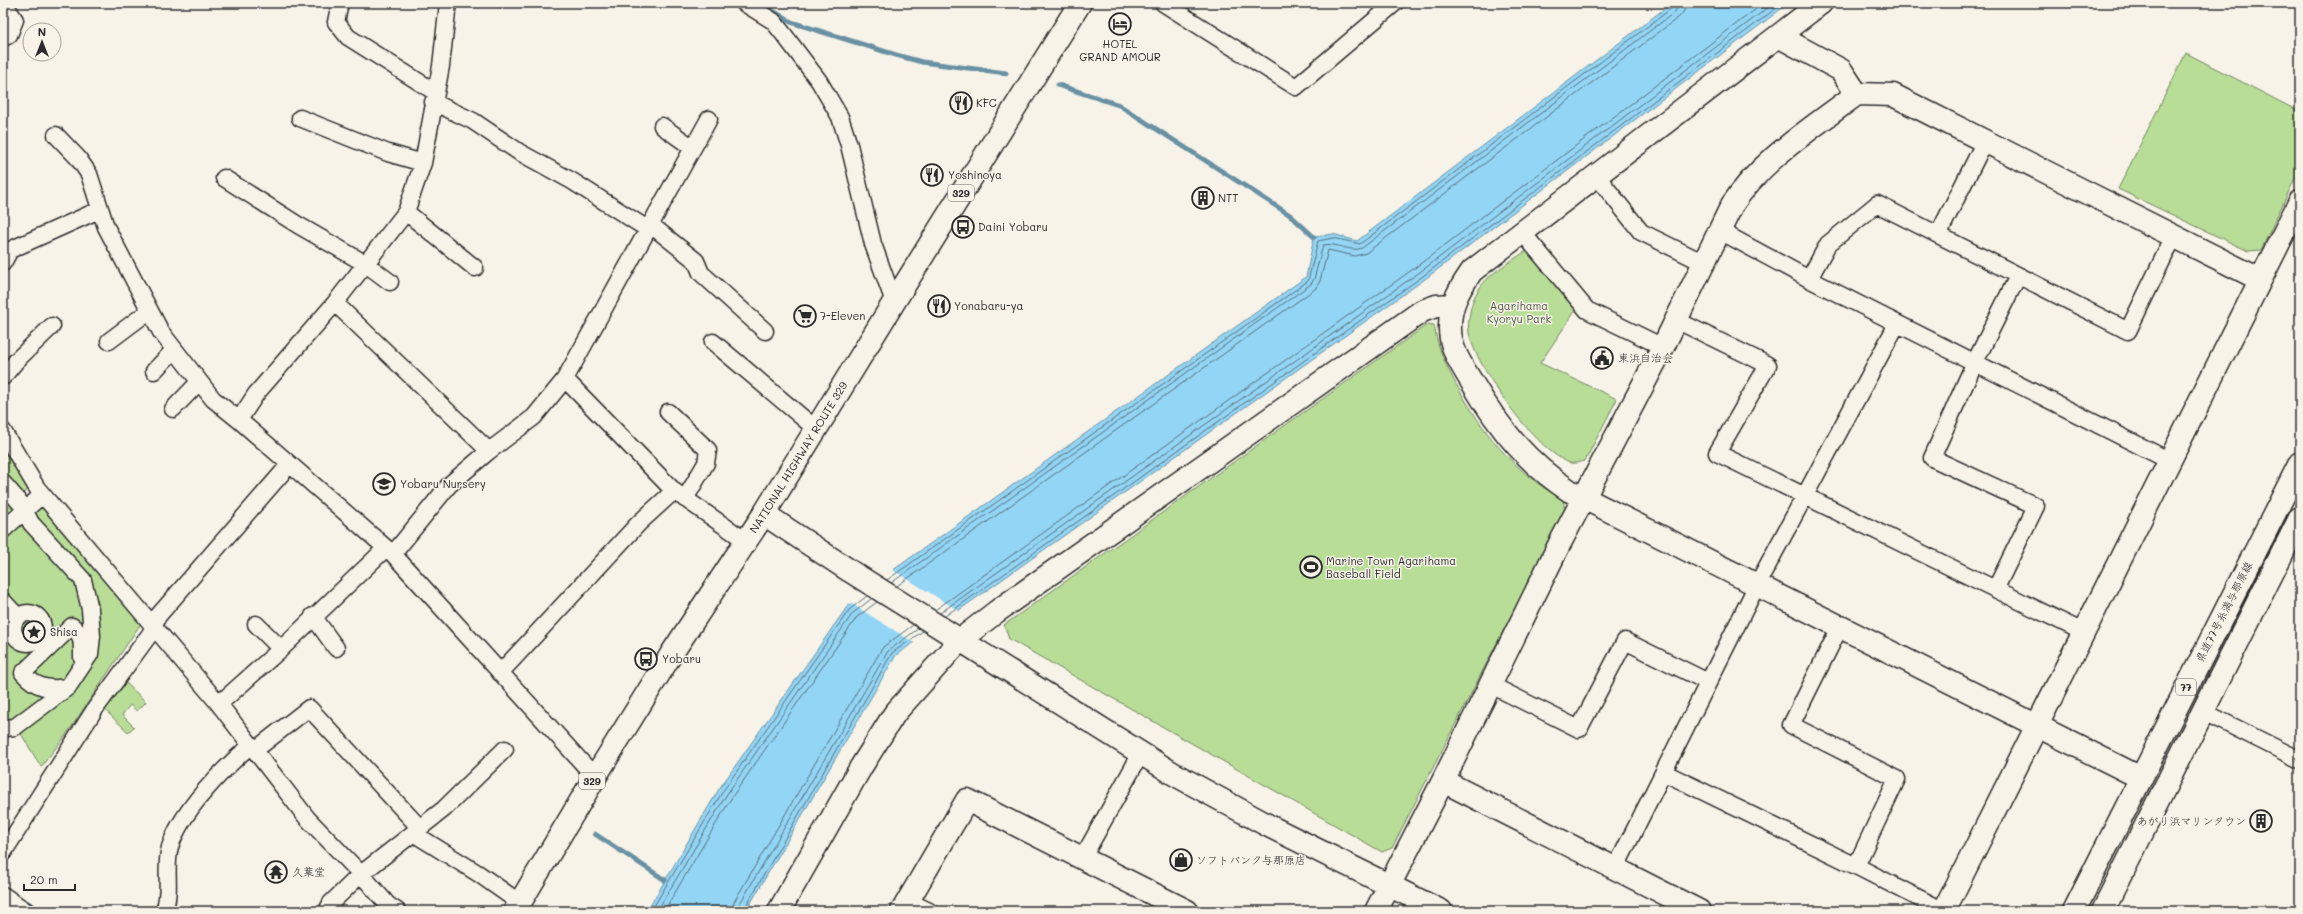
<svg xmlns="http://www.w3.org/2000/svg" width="2303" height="914" font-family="Mali,'Klee One',sans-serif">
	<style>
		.green { fill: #b8dd97; stroke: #728461 }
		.water { fill: #93d5f5; stroke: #6991a4 }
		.pier { fill: #f7f3e8 }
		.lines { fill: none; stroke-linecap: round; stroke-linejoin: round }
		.shore { stroke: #556f7c; stroke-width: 1 }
		.stream { stroke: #6991a4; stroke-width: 5 }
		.street-casing { stroke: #2b2b2b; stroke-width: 19 }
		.secondary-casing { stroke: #2b2b2b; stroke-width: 25 }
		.primary-casing { stroke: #2b2b2b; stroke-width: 25 }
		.highway-casing { stroke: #2b2b2b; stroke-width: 25 }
		.street { stroke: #f7f3e8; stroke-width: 16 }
		.secondary { stroke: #f7f3e8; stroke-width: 22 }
		.primary { stroke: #f7f3e8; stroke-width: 22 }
		.highway { stroke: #f7f3e8; stroke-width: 22 }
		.labels { text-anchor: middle; stroke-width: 3; stroke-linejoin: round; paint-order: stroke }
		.shield { fill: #f7f3e8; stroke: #686764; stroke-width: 1 }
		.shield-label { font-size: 10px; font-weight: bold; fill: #2b2b2b }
		.poi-label { font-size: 11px; fill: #2b2b2b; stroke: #f7f3e8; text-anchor: start }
		.park-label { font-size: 11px; fill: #4e5846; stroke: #f7f3e8 }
		.street-label { font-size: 11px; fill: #2b2b2b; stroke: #f7f3e8 }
	</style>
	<rect width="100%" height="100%" fill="#f7f3e8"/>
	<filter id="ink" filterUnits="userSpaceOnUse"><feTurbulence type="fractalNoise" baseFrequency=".025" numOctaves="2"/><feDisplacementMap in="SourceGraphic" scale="8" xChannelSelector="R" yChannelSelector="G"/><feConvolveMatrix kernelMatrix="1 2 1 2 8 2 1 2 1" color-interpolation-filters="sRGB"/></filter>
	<g filter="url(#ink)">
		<path class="green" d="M2186 53 2300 112V168L2261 250 2248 251 2118 189Z
			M1526 251 1534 252 1578 307 1540 363 1617 399 1585 461C1580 462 1574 464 1570 463 1537 452 1475 366 1469 333 1467 322 1471 303 1476 294 1486 274 1509 263 1526 251Z
			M1428 324 1434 325C1438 351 1448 370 1461 393 1490 442 1514 470 1563 500L1565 510 1392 848 1382 852 1009 639 1004 625Z
			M3 442 29 487 25 493H21L3 472Z
			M31 492 142 622 66 735 41 767 20 732 3 740V493L18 509Z
			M126 683 146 702 137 711 130 705 122 715 134 727 128 732 105 710Z"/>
		<path class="water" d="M1672 3H1789L1425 279 896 655 746 911H647L719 789 847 607 896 568 1306 277 1314 237 1333 234 1357 241Z"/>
		<path class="pier" d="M891 569 961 612 916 644 849 602Z"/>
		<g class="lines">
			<path class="shore" d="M887 580 1308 281 1318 241 1333 238 1360 244 1672 8 1674 3
				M891 583 1311 284 1314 279 1323 245C1336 242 1351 253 1362 248L1675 12 1679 3
				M897 586 1315 289 1320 281 1328 250 1355 256 1366 253 1679 17 1684 11 1685 3
				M935 610 1416 267 1764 3
				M940 613 1420 272 1774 3
				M945 616 1423 276 1783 3
				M651 911 723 791 849 610 867 596
				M657 911 727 794 853 613 871 599
				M664 911 732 797 857 617 877 602
				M732 911 734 902 883 647 913 625
				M738 911 739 905 888 651 919 628
				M743 911 892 653 923 631"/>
			<path class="stream" d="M760 3 791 22 896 55 922 62 1006 73
				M1058 85 1119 105 1290 215 1314 237
				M595 834 665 880
				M26 902 41 911"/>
			<g class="street-casing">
				<path id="street" d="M340 3 336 22 348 37 435 92
					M448 3 441 66 423 163 406 212 335 303 256 394 239 420 393 554 595 777
					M744 3 773 21 785 36 819 81 840 117 849 145 873 244 894 302
					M1163 3 1296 87 1395 3
					M3 38 9 35 15 20 4 3
					M433 102 473 121 519 152 572 181 649 230
					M300 118 388 153 423 163
					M662 126 693 148
					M56 135 78 158 89 174 106 227 161 332 213 399 239 420
					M1596 175 1641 232 1704 263
					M224 178 298 225 366 264 390 282
					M406 212 475 268
					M651 225 696 261 701 273 765 331
					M1720 231 1809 279 2170 461
					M1522 232 1587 310 1663 347
					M1938 235 1985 141
					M3 263 10 250 99 210
					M1809 279 1828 244 1877 204 2128 331 2174 236
					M335 303 489 451 534 417 565 379 709 119
					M1676 320 1768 365 1717 453 2083 632
					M109 341 149 311
					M713 342 816 429
					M154 371 174 350
					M3 377 17 360 52 326
					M565 379 674 491 746 541
					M173 409 199 382
					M668 412 708 450 706 463 685 499
					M3 431 37 488 219 704 307 818 361 874 331 903 327 911
					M3 483 22 505 31 523 83 580 90 609 92 636 90 654 68 687 15 727 3 728
					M3 530 42 495
					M393 554 449 485 489 451
					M1996 588 2036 506 1932 458 1974 364 2018 276
					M3 601 17 616
					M13 628a15 15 0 1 1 30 0a15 15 0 1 1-30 0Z
					M313 616 336 648
					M256 624 281 649
					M1840 627 1791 725 1897 779 1856 866
					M500 673 639 523 674 491
					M1489 684 1579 729 1625 641 1708 682
					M68 687C49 690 36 688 23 673L72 626C83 634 82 645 82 658
					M219 704 281 649 386 548
					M2204 712 2300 760
					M255 750 309 708 420 828
					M1665 773 1856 866 1944 911
					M413 833 479 874 520 903
					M3 853 95 709 150 634 158 616 289 465
					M1082 859 1140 755
					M1615 869 1757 585 1897 324
					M3 895 26 911
					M908 901 929 911
					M164 911C172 891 164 868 170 847 181 811 223 769 251 745
					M397 911 388 905 361 874 444 809 505 749"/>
			</g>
			<g class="secondary-casing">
				<path id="secondary" d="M1821 3 1472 271C1460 288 1450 304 1450 326 1449 348 1462 366 1473 384 1499 428 1527 463 1570 491L2141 778
					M1778 36 1841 70 1857 94
					M764 514 850 571 1174 774 1269 826 1441 911
					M1443 781 1699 911
					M779 911 861 767 895 713 960 640 996 612 1422 311 1436 306 1452 305
					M902 911 967 800 1187 911
					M1376 911 1443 781 1559 545 1663 347 1732 205C1761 161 1805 133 1846 102L1857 94 1893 95 2259 279
					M1944 911 2300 201"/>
			</g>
			<g class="primary-casing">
				<path id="primary" d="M2074 911 2300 463
					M2103 911 2300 518"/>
			</g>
			<g class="highway-casing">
				<g id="highway">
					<path id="s1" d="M515 911 595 777 672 653 764 514 894 302 1080 3"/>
				</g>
			</g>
			<use href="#street" class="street"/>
			<use href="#secondary" class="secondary"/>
			<use href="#primary" class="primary"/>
			<use href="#highway" class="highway"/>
		</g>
	</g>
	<defs>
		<g id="hotel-ring" transform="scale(1.15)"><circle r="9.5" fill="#f7f3e8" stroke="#2b2b2b" stroke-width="1.5"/><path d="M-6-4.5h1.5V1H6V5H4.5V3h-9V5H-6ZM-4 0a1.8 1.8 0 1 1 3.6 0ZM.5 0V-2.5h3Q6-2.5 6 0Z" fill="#2b2b2b"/></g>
		<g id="restaurant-ring" transform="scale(1.15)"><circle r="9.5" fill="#f7f3e8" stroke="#2b2b2b" stroke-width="1.5"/><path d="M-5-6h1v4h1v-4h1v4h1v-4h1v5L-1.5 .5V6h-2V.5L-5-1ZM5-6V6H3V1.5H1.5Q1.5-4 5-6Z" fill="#2b2b2b"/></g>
		<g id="building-ring" transform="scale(1.15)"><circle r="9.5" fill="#f7f3e8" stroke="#2b2b2b" stroke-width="1.5"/><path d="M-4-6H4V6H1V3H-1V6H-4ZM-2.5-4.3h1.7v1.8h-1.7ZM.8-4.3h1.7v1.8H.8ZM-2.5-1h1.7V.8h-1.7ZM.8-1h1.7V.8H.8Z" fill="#2b2b2b"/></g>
		<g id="bus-ring" transform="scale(1.15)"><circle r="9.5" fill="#f7f3e8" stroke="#2b2b2b" stroke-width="1.5"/><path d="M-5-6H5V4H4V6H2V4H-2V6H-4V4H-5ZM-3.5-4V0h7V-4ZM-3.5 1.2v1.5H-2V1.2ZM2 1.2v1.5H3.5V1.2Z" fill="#2b2b2b"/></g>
		<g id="supermarket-ring" transform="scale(1.15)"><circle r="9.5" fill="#f7f3e8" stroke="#2b2b2b" stroke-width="1.5"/><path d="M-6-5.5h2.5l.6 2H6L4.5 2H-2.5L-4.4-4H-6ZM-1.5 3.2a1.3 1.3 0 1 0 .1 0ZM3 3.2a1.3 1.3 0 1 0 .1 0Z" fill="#2b2b2b"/></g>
		<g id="civic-ring" transform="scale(1.15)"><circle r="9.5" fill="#f7f3e8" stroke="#2b2b2b" stroke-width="1.5"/><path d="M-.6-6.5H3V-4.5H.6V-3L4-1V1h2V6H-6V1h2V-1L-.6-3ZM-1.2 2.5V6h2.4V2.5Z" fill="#2b2b2b"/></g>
		<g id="school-ring" transform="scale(1.15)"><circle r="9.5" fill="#f7f3e8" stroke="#2b2b2b" stroke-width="1.5"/><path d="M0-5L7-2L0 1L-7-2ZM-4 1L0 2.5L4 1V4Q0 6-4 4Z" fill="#2b2b2b"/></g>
		<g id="stadium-ring" transform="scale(1.15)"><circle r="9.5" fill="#f7f3e8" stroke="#2b2b2b" stroke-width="1.5"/><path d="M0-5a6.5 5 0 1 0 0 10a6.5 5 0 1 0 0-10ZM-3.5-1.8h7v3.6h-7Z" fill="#2b2b2b"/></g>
		<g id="sight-ring" transform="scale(1.15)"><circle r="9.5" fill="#f7f3e8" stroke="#2b2b2b" stroke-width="1.5"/><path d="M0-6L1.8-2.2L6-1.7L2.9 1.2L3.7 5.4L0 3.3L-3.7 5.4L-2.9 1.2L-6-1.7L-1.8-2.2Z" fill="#2b2b2b"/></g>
		<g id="shop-ring" transform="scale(1.15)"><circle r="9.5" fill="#f7f3e8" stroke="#2b2b2b" stroke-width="1.5"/><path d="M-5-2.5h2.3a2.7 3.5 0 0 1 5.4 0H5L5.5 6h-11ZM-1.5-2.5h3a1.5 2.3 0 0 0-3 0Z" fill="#2b2b2b"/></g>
		<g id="temple-ring" transform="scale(1.15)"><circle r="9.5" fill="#f7f3e8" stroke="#2b2b2b" stroke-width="1.5"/><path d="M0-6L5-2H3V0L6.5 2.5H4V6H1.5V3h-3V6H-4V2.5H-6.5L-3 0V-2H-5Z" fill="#2b2b2b"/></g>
	</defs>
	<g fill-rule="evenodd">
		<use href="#hotel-ring" x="1120" y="24"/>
		<use href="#restaurant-ring" x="961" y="103"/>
		<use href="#restaurant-ring" x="932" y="175"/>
		<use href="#building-ring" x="1203" y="198"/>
		<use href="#bus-ring" x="963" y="227"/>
		<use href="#restaurant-ring" x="939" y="306"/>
		<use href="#supermarket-ring" x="805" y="316"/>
		<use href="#civic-ring" x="1602" y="358"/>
		<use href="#school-ring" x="384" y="484"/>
		<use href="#stadium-ring" x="1311" y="567"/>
		<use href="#sight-ring" x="34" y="632"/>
		<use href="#bus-ring" x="646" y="659"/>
		<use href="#building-ring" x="2261" y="821"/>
		<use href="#shop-ring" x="1181" y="860"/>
		<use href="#temple-ring" x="276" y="872"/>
	</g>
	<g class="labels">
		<g class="shield">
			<rect x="948" y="185" width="26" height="16" rx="3"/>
			<rect x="2176" y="679" width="20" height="16" rx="3"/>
			<rect x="579" y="773" width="26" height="16" rx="3"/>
		</g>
		<g class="shield-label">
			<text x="961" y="197">329</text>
			<text x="2186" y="691">77</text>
			<text x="592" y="785">329</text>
		</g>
		<g class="poi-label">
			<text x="1120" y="48" text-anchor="middle">HOTEL<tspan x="1120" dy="13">GRAND AMOUR</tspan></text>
			<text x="976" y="107">KFC</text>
			<text x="948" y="179">Yoshinoya</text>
			<text x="1218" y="202">NTT</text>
			<text x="978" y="231">Daini Yobaru</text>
			<text x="954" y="310">Yonabaru-ya</text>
			<text x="820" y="320">7-Eleven</text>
			<text x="1618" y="362">東浜自治会</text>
			<text x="400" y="488">Yobaru Nursery</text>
			<text x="1326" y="565">Marine Town Agarihama<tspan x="1326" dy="13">Baseball Field</tspan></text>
			<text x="50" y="636">Shisa</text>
			<text x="662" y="663">Yobaru</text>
			<text x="2246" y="825" text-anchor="end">あがり浜マリンタウン</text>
			<text x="1196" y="864">ソフトバンク与那原店</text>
			<text x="292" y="876">久葉堂</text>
		</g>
		<g class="park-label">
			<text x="1519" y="310">Agarihama<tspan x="1519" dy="13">Kyoryu Park</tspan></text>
		</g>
		<g class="street-label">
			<text dy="4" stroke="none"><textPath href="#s1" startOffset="535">NATIONAL HIGHWAY ROUTE 329</textPath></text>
			<text transform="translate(2224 612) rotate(-63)" y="4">県道77号糸満与那原線</text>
		</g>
	</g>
	<rect width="2303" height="914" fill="none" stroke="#f7f3e8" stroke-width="16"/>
	<rect x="8" y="8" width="2287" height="898" fill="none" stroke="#2b2b2b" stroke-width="1.5" filter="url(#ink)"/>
	<g transform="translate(42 42)"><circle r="19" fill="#f7f3e8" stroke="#a5a39c"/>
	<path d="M0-3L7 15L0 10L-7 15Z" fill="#2b2b2b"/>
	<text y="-6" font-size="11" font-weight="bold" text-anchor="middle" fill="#2b2b2b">N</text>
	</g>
	<path d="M24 884v6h51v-6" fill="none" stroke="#2b2b2b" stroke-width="2"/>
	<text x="30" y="884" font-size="12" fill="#2b2b2b" stroke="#f7f3e8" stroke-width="3" paint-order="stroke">20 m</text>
</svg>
